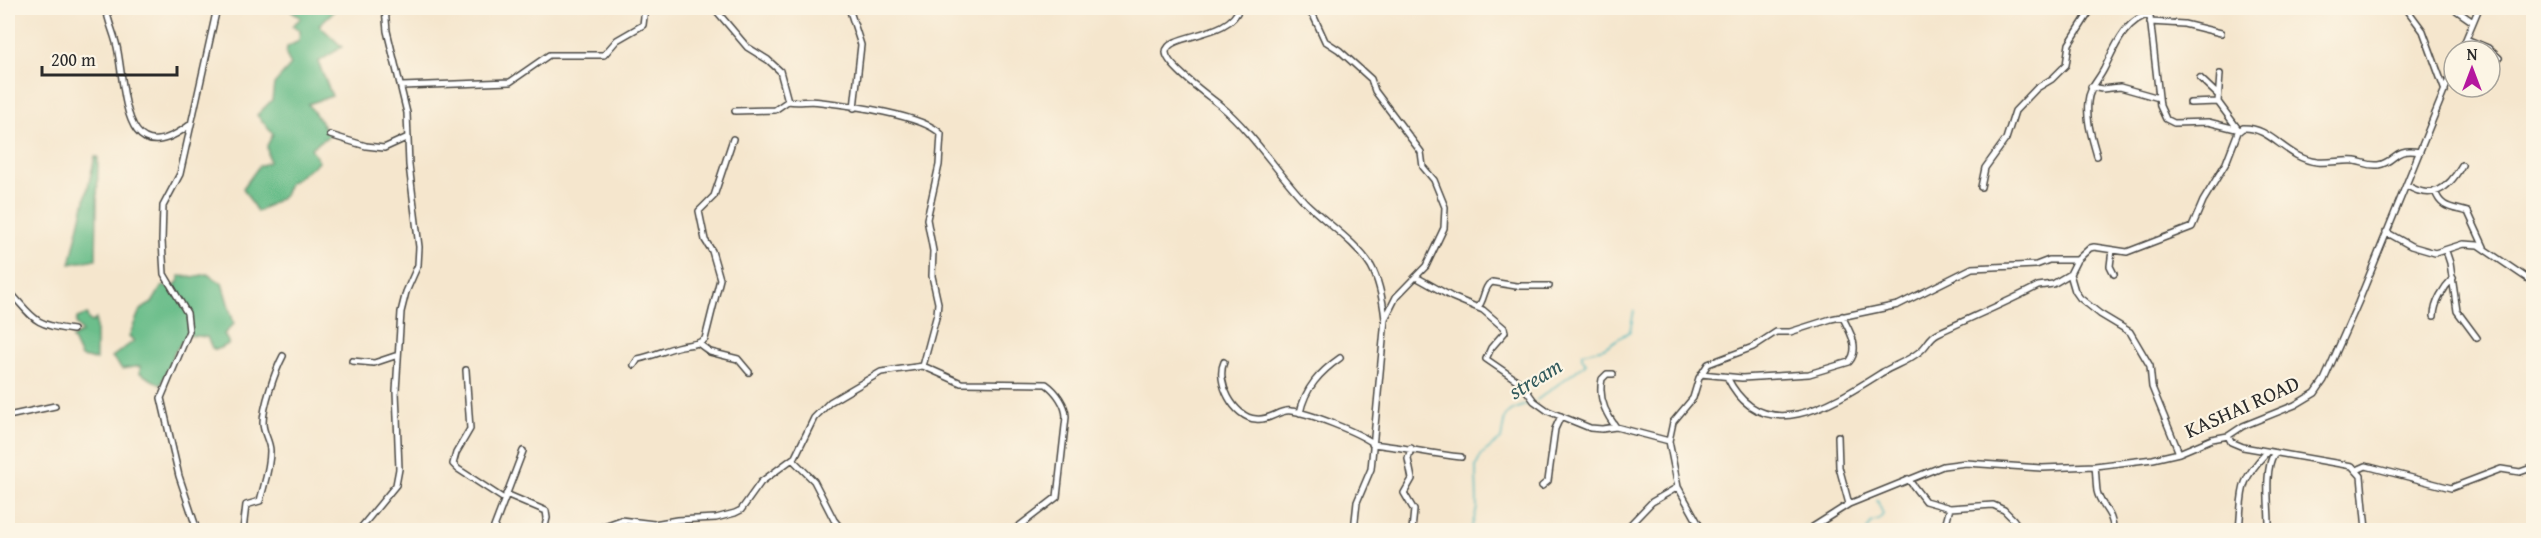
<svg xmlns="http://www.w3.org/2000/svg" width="2541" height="538" font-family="'Gentium Book Plus',serif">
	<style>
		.forest { fill: #6cbe8b; stroke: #4c745b; stroke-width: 1.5 }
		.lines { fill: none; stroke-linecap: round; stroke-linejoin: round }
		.stream { stroke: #43b3ba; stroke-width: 1.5 }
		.minor-casing { stroke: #494743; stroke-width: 8 }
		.minor { stroke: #fff; stroke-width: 5 }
		.labels { text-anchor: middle; stroke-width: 4.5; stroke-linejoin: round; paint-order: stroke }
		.street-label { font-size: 21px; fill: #2b2b2b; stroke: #fcf5e5 }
		.water-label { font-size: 22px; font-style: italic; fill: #335b5d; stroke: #fcf5e5 }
	</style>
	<rect width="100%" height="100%" fill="#fcf5e5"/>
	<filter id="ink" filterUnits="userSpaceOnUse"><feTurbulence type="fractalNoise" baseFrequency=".0167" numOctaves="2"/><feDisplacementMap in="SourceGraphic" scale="12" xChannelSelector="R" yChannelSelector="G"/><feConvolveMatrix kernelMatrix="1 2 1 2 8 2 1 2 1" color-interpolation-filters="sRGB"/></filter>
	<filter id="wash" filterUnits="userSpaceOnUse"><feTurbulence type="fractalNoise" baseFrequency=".008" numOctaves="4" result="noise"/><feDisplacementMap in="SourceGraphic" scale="24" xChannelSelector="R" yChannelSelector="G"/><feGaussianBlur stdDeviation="1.35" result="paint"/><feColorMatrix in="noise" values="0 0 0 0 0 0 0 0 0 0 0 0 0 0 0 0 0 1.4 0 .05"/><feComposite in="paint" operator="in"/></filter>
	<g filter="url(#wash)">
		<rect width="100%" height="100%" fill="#f5e6cd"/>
		<path class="forest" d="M288 8H337L319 25 342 47 318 62 332 96 308 104 330 135 311 148 319 162 289 184 283 197 257 212 243 188 259 166 269 162 267 146 273 134 257 115 272 100 274 84 291 65 286 55 287 47 299 41 300 30 292 26 301 18Z
			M95 157H98L96 259 70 264Z
			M207 274 222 283 234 324 224 334 229 344 216 350 212 348 207 337 187 335 174 353 161 385 140 373V366L122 369 112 357 134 341 129 336 140 310 152 303 162 286 174 287 179 280V276L193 277Z
			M87 314 88 319 92 322 96 319V360L81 357 72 338 82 332 76 324 77 318Z"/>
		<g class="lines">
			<path class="stream" d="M1537 400 1584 365 1586 363 1582 358V353L1604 348 1630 331 1634 311
				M1471 530 1477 508 1476 466 1482 454 1501 439 1505 417 1510 411 1533 402
				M1867 530 1872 522 1879 520 1883 514 1877 500"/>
		</g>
	</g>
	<g filter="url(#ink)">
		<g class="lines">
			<g class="minor-casing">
				<path id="minor" d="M106 8C108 23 116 37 118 52 126 97 125 174 191 124
					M849 8 861 45 854 108
					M1239 8C1231 38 1167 33 1166 52 1165 65 1210 97 1221 106 1253 133 1276 171 1305 202 1326 223 1355 241 1371 266 1380 282 1383 301 1385 319L1371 469 1357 502 1354 530
					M1305 8 1314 17 1325 41 1339 50 1371 79 1375 91 1421 152 1423 167 1434 180 1445 207 1444 228 1426 266 1396 297 1386 317
					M2149 8 2160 106 2166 119 2174 123 2208 122 2240 130
					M2406 8 2423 31 2445 91
					M2453 8 2473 22
					M2150 22 2184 24 2221 33
					M2466 39 2488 48 2499 58
					M2461 51 2479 8
					M2220 74 2218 102 2238 129
					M2200 78 2218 95
					M402 86 510 82 549 55H604L617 40 643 25 645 8
					M2091 87 2102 89 2120 87 2159 98
					M2190 103 2218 102
					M735 111 775 110 788 101
					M330 135 366 146 384 148 408 137
					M2097 156C2092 138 2086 121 2088 102 2089 88 2098 81 2104 69 2113 51 2126 17 2150 15
					M2406 185C2432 201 2448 190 2462 165
					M1981 187 1985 168 2006 139 2015 111 2037 88 2052 79 2066 65 2069 44 2092 8
					M2435 191C2441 209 2452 207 2468 212L2484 247
					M2386 232 2411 246 2435 253 2463 244 2478 245 2534 283
					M8 244 11 246 8 257
					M2112 250 2110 266 2114 274
					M2446 251 2450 263 2457 311 2477 338
					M2077 260 2070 274 2075 291 2080 298 2100 314 2130 332 2150 366 2152 387 2179 453
					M1416 277 1452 297 1483 310 1504 328 1505 332 1491 348 1486 359 1521 383 1534 401 1548 411 1590 428 1602 429 1616 427 1669 441
					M8 290C34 318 32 325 73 330
					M1478 307C1485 300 1483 287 1492 282L1516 286H1549
					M2434 316C2434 303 2444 287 2453 278
					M698 343 710 352 738 359 749 372
					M352 361 374 363 398 355
					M1224 362C1215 381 1234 418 1256 419 1271 421 1279 409 1291 411 1310 413 1357 432 1373 443
					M634 365 638 359C652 356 663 351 677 347 687 344 697 346 705 339L720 279 712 251 705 240 699 211 714 196 733 139
					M923 366 961 383 1046 384C1056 391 1066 405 1066 417L1057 497 1014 530
					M466 370 470 429 456 453 453 464 458 469 504 499
					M1613 374H1607L1602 379C1598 397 1605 413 1616 427
					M1701 374 1742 378 1809 374 1849 362C1861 348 1849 330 1842 316
					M1727 377C1763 450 1834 403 1883 372 1895 365 1908 361 1919 352 1927 347 1929 337 1938 333 1972 317 2006 303 2038 286L2053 284 2070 274
					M1300 413C1305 388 1320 372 1340 358
					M8 416 55 406
					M1838 436 1839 467 1849 504
					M2228 436 2231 442 2243 447 2352 466 2361 476 2366 530
					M1372 444C1403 447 1431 454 1461 457
					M1411 448 1408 459 1412 479 1404 493 1414 510 1412 530
					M793 460 814 481 834 520 842 530
					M2095 466C2096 474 2096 483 2097 491 2100 506 2114 513 2113 530
					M2357 470 2366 466 2451 488 2501 469 2520 472 2534 467
					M1908 479 1925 501 1950 508 1993 505 2004 510 2013 519 2021 530
					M1542 486 1548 481 1555 429 1561 416
					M506 494 546 511 547 518 544 530
					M2269 524C2269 506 2264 469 2274 454
					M8 527 14 530
					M197 530 179 476 161 398 189 331 187 313 164 274 162 241 163 206 180 174 217 8
					M243 530 246 505 260 501C264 484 270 469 270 451 270 441 263 433 263 423 263 407 275 371 283 356
					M359 530 396 485 399 469 396 391 401 312 406 292 418 265 419 247 409 165 407 113 387 31 385 8
					M493 530 523 451
					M593 530 621 520 654 524 677 520 716 518 735 513 741 510 761 482 795 457 814 418 830 402 881 372 923 366 937 314 938 303 932 276 933 251 927 219 939 165 941 134C923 115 848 105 821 102 810 100 799 103 788 101L780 71 768 60 747 47 714 8
					M1294 530 1295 527
					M1625 530 1652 502 1678 487
					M1702 530 1678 487 1669 441 1673 422 1693 398 1699 378 1708 364 1753 347 1776 332H1790L1831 319 1898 305 1972 268 2036 265 2049 260H2077L2090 248 2094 247 2127 252 2192 227 2203 201 2226 163 2238 132 2243 128C2272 127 2285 158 2317 162 2330 163 2343 160 2355 161 2363 162 2369 166 2378 165 2397 162 2392 147 2420 152
					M1808 530 1849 504 1943 466 1966 463 2042 468 2095 466 2153 459 2179 453 2212 439 2228 436 2243 426 2295 405 2315 393 2324 380 2358 303 2454 67
					M1944 530 1950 508
					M2239 530C2243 491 2237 484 2267 452"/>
			</g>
			<use href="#minor" class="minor"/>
		</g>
	</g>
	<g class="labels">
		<g class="street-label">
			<text transform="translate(2242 407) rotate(-24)" y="7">KASHAI ROAD</text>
		</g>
		<g class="water-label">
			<text transform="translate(1535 378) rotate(-31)" y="8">stream</text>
		</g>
	</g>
	<rect width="2541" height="538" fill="none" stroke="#fcf5e5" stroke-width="30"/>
	<g transform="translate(2472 69)"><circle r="28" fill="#fcf5e5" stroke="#a8a49b" stroke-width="1.5"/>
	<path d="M0-4.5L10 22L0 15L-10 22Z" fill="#b5179e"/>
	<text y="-9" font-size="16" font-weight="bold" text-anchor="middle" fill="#2b2b2b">N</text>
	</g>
	<path d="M42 66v9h135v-9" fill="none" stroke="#2b2b2b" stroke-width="3"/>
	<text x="51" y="66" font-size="18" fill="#2b2b2b" stroke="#fcf5e5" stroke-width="4.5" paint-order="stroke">200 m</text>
</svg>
